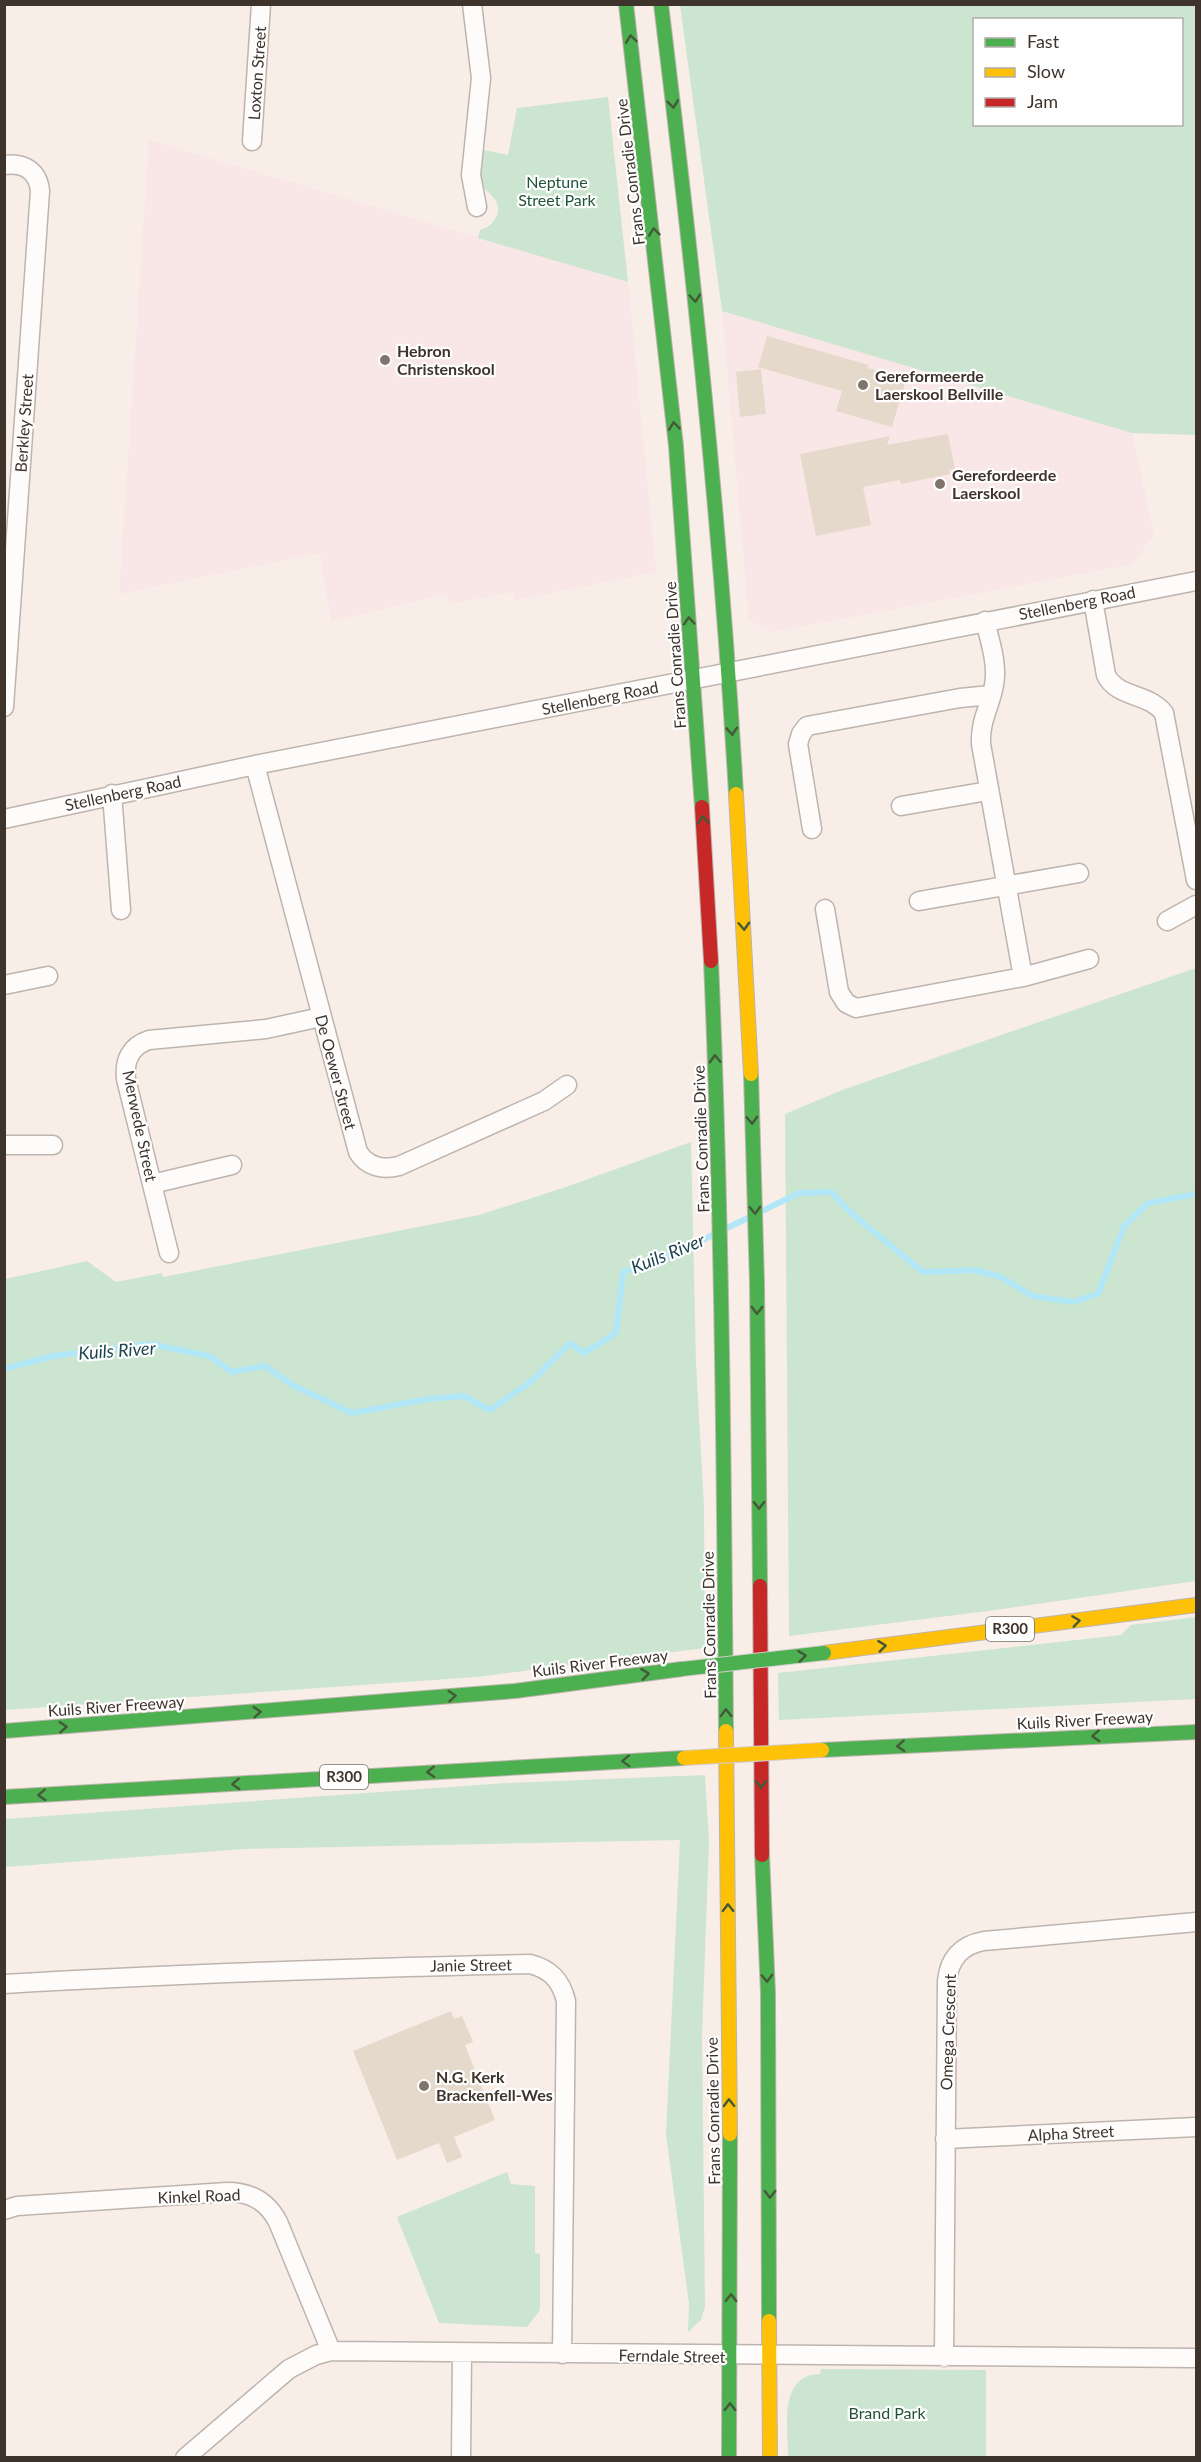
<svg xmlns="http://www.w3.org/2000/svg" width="1201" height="2462" font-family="Lato,sans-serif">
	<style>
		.education { fill: #f9e6e6 }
		.green { fill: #cbe5d0; fill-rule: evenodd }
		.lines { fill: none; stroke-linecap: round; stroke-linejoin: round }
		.stream { stroke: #b1e7f7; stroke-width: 6 }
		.building { fill: #e5d9cb }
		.street-casing { stroke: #beb4ad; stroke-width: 21 }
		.fast-casing { stroke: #beb4ad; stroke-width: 16 }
		.slow-casing { stroke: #beb4ad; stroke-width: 16 }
		.jam-casing { stroke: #beb4ad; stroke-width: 16 }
		.street { stroke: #fefcfb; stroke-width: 18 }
		.fast { stroke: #4caf50; stroke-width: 14 }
		.slow { stroke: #ffc107; stroke-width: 14 }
		.jam { stroke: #c62828; stroke-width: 14 }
		.fast-bridge-casing { stroke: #d2ccc8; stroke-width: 16; stroke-linecap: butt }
		.slow-bridge-casing { stroke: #d2ccc8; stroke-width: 16; stroke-linecap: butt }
		.fast-bridge { stroke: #4caf50; stroke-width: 14 }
		.slow-bridge { stroke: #ffc107; stroke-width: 14 }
		.oneway { stroke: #435937 }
		.poi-dot { fill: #80756d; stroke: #fefefe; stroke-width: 2 }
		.labels { text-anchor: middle; stroke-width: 4.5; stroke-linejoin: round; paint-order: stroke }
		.shield { fill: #fefefe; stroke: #78716b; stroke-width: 1.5 }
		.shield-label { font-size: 15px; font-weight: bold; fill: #3f342c }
		.street-label { font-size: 16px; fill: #3f342c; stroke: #fefefe }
		.park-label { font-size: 16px; fill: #205339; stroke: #fefefe }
		.poi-label { font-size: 16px; font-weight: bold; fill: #3f342c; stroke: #fefefe; text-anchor: start }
		.water-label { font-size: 18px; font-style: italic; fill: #1f4550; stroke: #fefefe }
	</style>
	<rect width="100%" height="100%" fill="#f8eee7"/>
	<path class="education" d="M149 140 628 282 656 572 515 600 513 592 449 604 447 594 331 621 320 553 119 594Z
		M722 311 1132 433 1154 534 1133 564 772 632 756 625V623L749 621Z"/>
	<path class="green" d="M680 5H1196V435L1132 433 722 311ZM974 20H1182V124H974Z
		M608 97 628 282 478 238 480 230C494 226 504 211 494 198 490 193 484 189 481 184 478 175 483 160 484 150L508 155 517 108Z
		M1196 968V1581L988 1611 789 1636 785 1114 842 1090Z
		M691 1142 696 1363 704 1506 705 1648 477 1677 5 1710V1279L87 1261 116 1282 162 1273 163 1277 479 1215 566 1187Z
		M1196 1617V1699L779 1720 778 1673 1121 1635 1131 1625Z
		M705 1775 709 1841 702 2036 705 2306 701 2320 688 2332 689 2304 666 2134 680 1840 244 1849 5 1867V1819L506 1783Z
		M507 2172 511 2184 535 2186V2253L540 2254V2310L527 2327 439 2323 397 2217Z
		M821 2369 986 2370V2457H788C788 2428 778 2375 820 2374Z"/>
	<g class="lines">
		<path class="stream" d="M762 1211 799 1193 831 1192 851 1213 923 1272 975 1270 1001 1277 1032 1296 1073 1302 1098 1294 1124 1226 1148 1203 1196 1194
			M727 1228 750 1217
			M4 1369 53 1356 151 1344 209 1356 232 1372 265 1366 292 1385 352 1413 428 1399 464 1396 490 1410 533 1380 570 1343 584 1353 616 1333 623 1272 660 1260 715 1234"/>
	</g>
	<path class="building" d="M767 336 869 365 868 368 906 379 892 427 836 411 842 391 758 367Z
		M761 369 766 414 740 417 736 372Z
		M948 434 955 469 949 470 950 474 901 484 900 480 863 487 871 525 816 536 800 454 890 436 887 445Z
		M451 2011 454 2019 462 2016 473 2042 465 2045 495 2120 454 2137 462 2157 447 2163 439 2143 397 2160 353 2051Z"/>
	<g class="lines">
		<g class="street-casing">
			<path id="street" d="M472 4 481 78 471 175 477 207
				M252 141 261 4
				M4 165C24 162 38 171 40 191L4 707
				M1093 600 1106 675C1117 698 1149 693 1164 713L1196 880
				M985 621C990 641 998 665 994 685 990 708 980 719 981 744L1023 977
				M255 765 358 1152C367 1167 383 1170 399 1166L544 1101 567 1085
				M112 794 121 910
				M901 806 988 791
				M4 819 255 765 1196 581
				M812 829 798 744 801 734 807 726 960 698 991 695
				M919 901 1079 873
				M825 909 839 992 846 1003 856 1008 1023 977 1089 959
				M1167 921 1196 905
				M4 985 48 976
				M4 1145H53
				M152 1184 232 1165
				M169 1253 126 1079C124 1061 130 1046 149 1040L266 1029 321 1017
				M4 1984C179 1973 354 1968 530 1964 550 1969 561 1980 566 2001L562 2354
				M945 2139 1196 2127
				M4 2210 17 2206 227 2192C251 2192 267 2201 278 2222L331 2351
				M944 2357 947 1981C949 1959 961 1945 984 1941L1196 1922
				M185 2458 289 2369 316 2355 331 2351 1196 2358
				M461 2458 462 2353"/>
		</g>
		<g class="fast-casing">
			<path id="fast" d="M626 4 676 446 702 807
				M661 4C693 267 721 529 736 794
				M711 961C722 1217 724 1474 726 1731
				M751 1074 757 1283 760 1586
				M4 1731 515 1691 682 1669
				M822 1750 1196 1732
				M4 1797 684 1758
				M762 1855 768 1993 769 2321
				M729 2458 730 2134"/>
		</g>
		<g class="slow-casing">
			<path id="slow" d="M736 794 751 1074
				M824 1653 1196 1605
				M726 1731 730 2134
				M769 2321 770 2458"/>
		</g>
		<g class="jam-casing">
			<path id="jam" d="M702 807 711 961
				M760 1586 762 1855"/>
		</g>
		<use href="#street" class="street"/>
		<use href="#fast" class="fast"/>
		<use href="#slow" class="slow"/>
		<use href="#jam" class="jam"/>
		<g class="fast-bridge-casing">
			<path id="fast-bridge" d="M682 1669 824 1653"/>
		</g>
		<g class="slow-bridge-casing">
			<path id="slow-bridge" d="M684 1758 822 1750"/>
		</g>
		<use href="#fast-bridge" class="fast-bridge"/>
		<use href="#slow-bridge" class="slow-bridge"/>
	</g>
	<defs><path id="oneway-chevron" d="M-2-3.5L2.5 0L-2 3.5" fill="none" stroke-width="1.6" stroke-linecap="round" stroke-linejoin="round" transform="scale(1.5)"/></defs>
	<g class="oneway">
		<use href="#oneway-chevron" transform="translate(631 39) rotate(-98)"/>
		<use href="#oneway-chevron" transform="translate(673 104) rotate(83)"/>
		<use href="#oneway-chevron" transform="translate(654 232) rotate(-96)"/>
		<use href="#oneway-chevron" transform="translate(695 298) rotate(85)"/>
		<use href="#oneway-chevron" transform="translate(674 426) rotate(-96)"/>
		<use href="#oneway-chevron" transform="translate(689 621) rotate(-94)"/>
		<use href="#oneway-chevron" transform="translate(732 731) rotate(86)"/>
		<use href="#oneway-chevron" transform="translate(703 820) rotate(-94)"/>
		<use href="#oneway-chevron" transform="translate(744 926) rotate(87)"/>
		<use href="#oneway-chevron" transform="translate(715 1059) rotate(-92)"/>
		<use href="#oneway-chevron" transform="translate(752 1120) rotate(88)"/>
		<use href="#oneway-chevron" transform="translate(755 1210) rotate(88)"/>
		<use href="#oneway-chevron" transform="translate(757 1310) rotate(90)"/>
		<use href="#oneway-chevron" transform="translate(759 1505) rotate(89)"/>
		<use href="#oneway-chevron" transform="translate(1076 1621) rotate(-8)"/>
		<use href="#oneway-chevron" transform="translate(882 1646) rotate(-7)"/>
		<use href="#oneway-chevron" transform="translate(802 1656) rotate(-7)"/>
		<use href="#oneway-chevron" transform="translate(645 1674) rotate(-7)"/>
		<use href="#oneway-chevron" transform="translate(452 1696) rotate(-5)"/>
		<use href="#oneway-chevron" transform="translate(257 1712) rotate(-5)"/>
		<use href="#oneway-chevron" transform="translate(726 1713) rotate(-91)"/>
		<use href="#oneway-chevron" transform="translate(63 1727) rotate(-4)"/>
		<use href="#oneway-chevron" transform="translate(1096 1736) rotate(177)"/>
		<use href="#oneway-chevron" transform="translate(901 1746) rotate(177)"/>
		<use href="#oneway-chevron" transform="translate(626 1761) rotate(178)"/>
		<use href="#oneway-chevron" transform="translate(431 1772) rotate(177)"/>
		<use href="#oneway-chevron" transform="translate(236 1784) rotate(177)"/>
		<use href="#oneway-chevron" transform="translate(761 1784) rotate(89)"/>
		<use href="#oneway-chevron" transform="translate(42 1795) rotate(177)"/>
		<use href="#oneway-chevron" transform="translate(728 1908) rotate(-91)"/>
		<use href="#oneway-chevron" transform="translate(767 1978) rotate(88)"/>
		<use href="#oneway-chevron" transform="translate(729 2103) rotate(-91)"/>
		<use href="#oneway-chevron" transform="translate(770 2194) rotate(90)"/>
		<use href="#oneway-chevron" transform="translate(731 2298) rotate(-89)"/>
		<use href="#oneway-chevron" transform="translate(730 2407) rotate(-90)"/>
	</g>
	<g class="poi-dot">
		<circle cx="385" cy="360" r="6"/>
		<circle cx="863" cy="385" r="6"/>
		<circle cx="940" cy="484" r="6"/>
		<circle cx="424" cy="2086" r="6"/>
	</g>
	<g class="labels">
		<g class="shield">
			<rect x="986" y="1617" width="48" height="24" rx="4.5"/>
			<rect x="320" y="1765" width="48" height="24" rx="4.5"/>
		</g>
		<g class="shield-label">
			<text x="1010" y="1634">R300</text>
			<text x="344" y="1782">R300</text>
		</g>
		<g class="street-label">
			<text transform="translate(257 73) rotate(-86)" y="6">Loxton Street</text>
			<text transform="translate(630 172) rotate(-97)" y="6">Frans Conradie Drive</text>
			<text transform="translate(24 423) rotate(-86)" y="6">Berkley Street</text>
			<text transform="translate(1077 603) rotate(-11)" y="6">Stellenberg Road</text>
			<text transform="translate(675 655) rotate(-94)" y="6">Frans Conradie Drive</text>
			<text transform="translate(600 698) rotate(-11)" y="6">Stellenberg Road</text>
			<text transform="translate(123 793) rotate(-12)" y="6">Stellenberg Road</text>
			<text transform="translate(336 1072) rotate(75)" y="6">De Oewer Street</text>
			<text transform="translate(140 1126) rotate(78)" y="6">Merwede Street</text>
			<text transform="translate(701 1139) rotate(-92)" y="6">Frans Conradie Drive</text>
			<text transform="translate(709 1625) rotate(-91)" y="6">Frans Conradie Drive</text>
			<text transform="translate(600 1663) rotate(-7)" y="6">Kuils River Freeway</text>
			<text transform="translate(116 1706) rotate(-4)" y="6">Kuils River Freeway</text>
			<text transform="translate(1085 1720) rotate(-3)" y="6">Kuils River Freeway</text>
			<text transform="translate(471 1965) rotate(-1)" y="6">Janie Street</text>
			<text transform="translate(948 2032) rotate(-88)" y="6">Omega Crescent</text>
			<text transform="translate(713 2111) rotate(-91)" y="6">Frans Conradie Drive</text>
			<text transform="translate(1071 2133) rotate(-3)" y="6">Alpha Street</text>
			<text transform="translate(199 2196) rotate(-2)" y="6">Kinkel Road</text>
			<text transform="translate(672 2356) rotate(1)" y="6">Ferndale Street</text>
		</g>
		<g class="park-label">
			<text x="557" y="188">Neptune<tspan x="557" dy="18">Street Park</tspan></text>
			<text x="887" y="2419">Brand Park</text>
		</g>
		<g class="poi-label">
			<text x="397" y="357">Hebron<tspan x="397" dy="18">Christenskool</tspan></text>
			<text x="875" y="382">Gereformeerde<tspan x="875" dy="18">Laerskool Bellville</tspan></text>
			<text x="952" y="481">Gerefordeerde<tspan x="952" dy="18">Laerskool</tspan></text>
			<text x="436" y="2083">N.G. Kerk<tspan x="436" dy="18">Brackenfell-Wes</tspan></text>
		</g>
		<g class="water-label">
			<text transform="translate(668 1254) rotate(-22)" y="6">Kuils River</text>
			<text transform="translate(117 1351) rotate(-4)" y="6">Kuils River</text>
		</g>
	</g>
	<rect width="1201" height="2462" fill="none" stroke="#3f342c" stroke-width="12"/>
	<rect x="973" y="18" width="210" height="108" fill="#fefefe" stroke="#b2adaa" stroke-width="1.5"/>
	<rect x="985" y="38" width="30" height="9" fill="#4caf50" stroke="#b2adaa" stroke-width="1.5"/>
	<text x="1027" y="48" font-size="18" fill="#3f342c">Fast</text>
	<rect x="985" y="68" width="30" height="9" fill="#ffc107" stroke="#b2adaa" stroke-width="1.5"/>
	<text x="1027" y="78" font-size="18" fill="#3f342c">Slow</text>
	<rect x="985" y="98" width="30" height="9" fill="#c62828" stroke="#b2adaa" stroke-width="1.5"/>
	<text x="1027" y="108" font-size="18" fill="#3f342c">Jam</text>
</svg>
